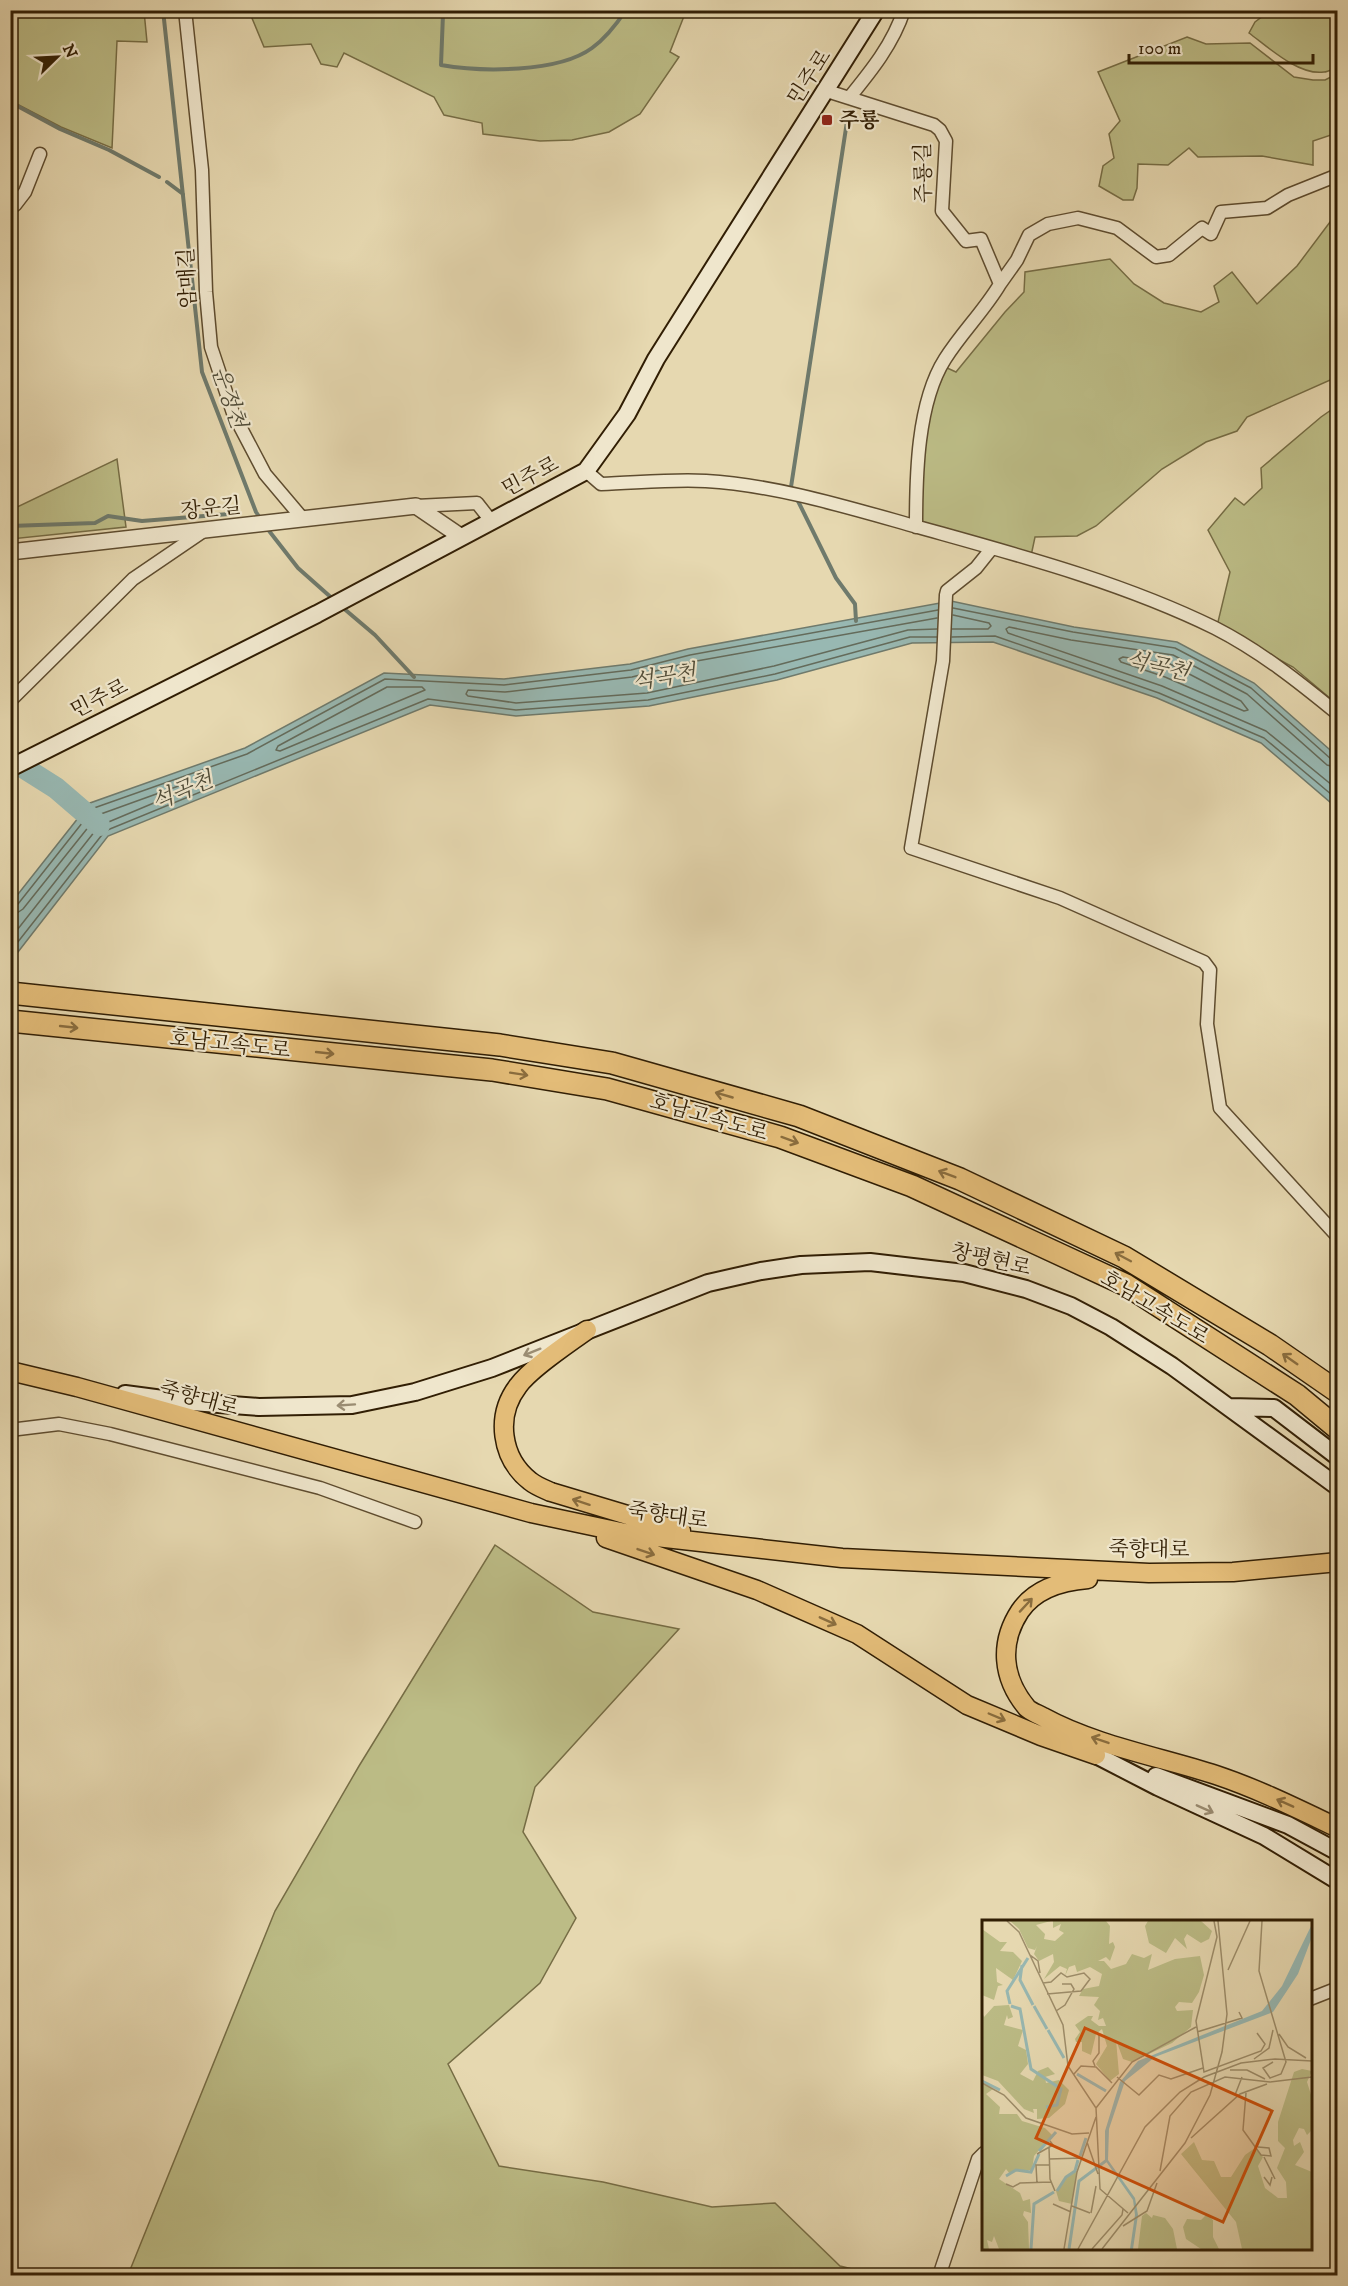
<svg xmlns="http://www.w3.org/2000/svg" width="1348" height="2286" font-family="'IM FELL DW Pica','Noto Serif KR',serif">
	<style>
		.green { fill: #bcbc86; stroke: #766d45; stroke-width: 1.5 }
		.water { fill: #98b8b2; stroke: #6f7a6c; stroke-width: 1.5 }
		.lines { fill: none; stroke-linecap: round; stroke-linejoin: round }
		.shore { stroke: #646b5b; stroke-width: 1.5 }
		.stream { stroke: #6f7a6c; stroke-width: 4 }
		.river { stroke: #98b8b2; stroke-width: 22 }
		.minor-casing { stroke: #5e4c2f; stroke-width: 15 }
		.tertiary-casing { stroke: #5e4c2f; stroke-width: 18 }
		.secondary-casing { stroke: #311e04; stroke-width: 20 }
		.primary-casing { stroke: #311e04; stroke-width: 21 }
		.motorway-casing { stroke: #311e04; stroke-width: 24 }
		.minor { stroke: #efe6cc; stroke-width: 12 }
		.tertiary { stroke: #efe6cc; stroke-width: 15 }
		.secondary { stroke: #efe6cc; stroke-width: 16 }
		.primary { stroke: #e3bc78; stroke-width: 18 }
		.motorway { stroke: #e3bc78; stroke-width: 21 }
		.oneway { stroke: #8a6d3e }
		.oneway2 { stroke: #9a8c72 }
		.poi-dot { fill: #8f2418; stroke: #efe6cc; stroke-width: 2 }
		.labels { text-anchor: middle; stroke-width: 4.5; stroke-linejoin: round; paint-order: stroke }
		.street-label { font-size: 21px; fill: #311e04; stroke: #efe6cc }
		.poi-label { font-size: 21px; font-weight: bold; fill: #311e04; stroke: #efe6cc; text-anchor: start }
		.water-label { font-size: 22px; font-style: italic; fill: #504c38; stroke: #efe6cc }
		.inset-river { fill: none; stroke: #98b8b2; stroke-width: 3 }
		.inset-road { fill: none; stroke: #9e8e6b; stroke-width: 1.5 }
		.view { fill: #cd500b; fill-opacity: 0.15; stroke: #cd500b; stroke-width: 3 }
		.inset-edge { fill: none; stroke: #311e04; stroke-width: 3 }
	</style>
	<rect width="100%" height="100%" fill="#e6d8b0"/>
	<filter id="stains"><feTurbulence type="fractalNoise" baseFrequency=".00333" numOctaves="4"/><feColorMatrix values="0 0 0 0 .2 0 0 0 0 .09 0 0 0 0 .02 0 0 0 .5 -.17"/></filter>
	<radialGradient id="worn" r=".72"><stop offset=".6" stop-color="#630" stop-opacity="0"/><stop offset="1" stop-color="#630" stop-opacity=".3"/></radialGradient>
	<path class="green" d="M1271 10 1337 11V67C1334 68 1328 72 1324 72 1299 76 1268 47 1249 33L1255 22Z
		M10 11H144L147 42 117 41 112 148 61 127 11 101Z
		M249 11H686L670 52 679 57 640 114 609 132 572 140 540 141 483 134 482 123 444 115 434 97 344 53 337 67 321 64 311 44 264 47Z
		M1187 37 1206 44 1250 43 1294 77 1313 80H1325L1337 74V133L1313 141V165L1262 156 1198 157 1189 148 1168 165 1138 164 1137 188 1133 200H1123L1099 186 1103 166 1114 158 1109 134 1120 121 1098 72Z
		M1333 218H1337V377L1247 417 1237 431 1206 442 1162 469 1096 526 1077 536 1035 537 1031 556 919 523C921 478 925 406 945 367L956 372 1005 312 1024 292 1025 272 1110 259 1134 284 1164 303 1201 312 1219 302 1214 286 1232 272 1257 304 1297 266Z
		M1337 406V704L1293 667 1217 626 1230 572 1208 530 1235 498 1244 505 1262 488 1261 468 1321 417Z
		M117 459 126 527 11 539V510Z
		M495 1545 593 1612 679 1629 535 1787 523 1832 576 1918 540 1983 448 2064 499 2166 603 2182 712 2207 775 2203 840 2266 877 2275H128L275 1911 359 1766Z"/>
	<path class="water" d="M951 601 1074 627 1177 642 1254 683 1337 756V808L1261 743 1157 698 993 642 912 643 777 680 649 706 516 716 430 705 108 836 11 961V903L90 803 245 748 384 673 504 679 630 664 688 649Z"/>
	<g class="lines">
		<path class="shore" d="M953 608 1073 632 1175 648 1251 688 1331 759 1338 760
			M937 629 908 630 774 666 647 693 516 703 468 696 466 694 468 690 505 692 632 677 691 662 937 618
			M952 629H988L991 626 989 623 953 615
			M952 637 995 636 1159 693 1264 738 1338 800
			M1123 657 1170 664 1241 701 1248 710 1244 711 1165 677 1121 662 1119 659Z
			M387 687H422L425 690 280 751 276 750 278 746Z
			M1338 768 1327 765 1247 694 1173 655 1071 640 1009 627 1006 629 1008 633 1162 686 1266 731 1338 790
			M10 906 18 904 94 808 247 754 385 679 504 685 631 670 690 655 938 610
			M10 914 17 913 23 909 98 815 184 784 188 785 187 789 99 826 10 939
			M10 952 105 831 428 699 516 710 648 700 775 674 910 637H937"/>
		<path class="stream" d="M163 10 202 372 256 512 260 518
			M435 10 443 14 441 65C481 72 558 73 592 48 606 38 616 25 626 10
			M10 102 60 129 109 150 159 177
			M167 182 183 194
			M793 490 791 487 848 115
			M796 497 836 578 855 604 856 621
			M10 526 95 523 108 516 142 521 229 514
			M266 527 298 568 334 600
			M342 607 375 635 414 677"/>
		<path class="river" d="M10 759 56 788 99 825"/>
		<g class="minor-casing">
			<path id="minor" d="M185 10 202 170 206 292 211 347 233 413 265 474 303 519
				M827 91 934 125 940 130 946 141 942 211 966 241 981 239 1000 284C984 311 962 332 945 359 917 403 916 476 916 527
				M849 98C871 71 893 44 904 10
				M10 205H15L25 192 40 154
				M1000 284 1017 260 1029 235 1048 224 1078 218 1117 228 1156 257 1169 255 1202 228 1211 234 1221 212 1267 208 1288 195 1338 175
				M586 471 601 484C636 483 671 479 706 481 776 485 850 508 918 527 1018 555 1121 582 1215 628 1260 651 1299 682 1338 714
				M416 506 477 503 492 522
				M992 548 976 568 947 591 946 595 943 661 911 848 1060 898 1204 962 1210 970 1207 1024 1220 1108 1338 1237
				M10 701 133 579 202 532
				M10 1430 59 1424 110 1434 320 1488 415 1522
				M1310 1999 1338 1988
				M939 2276 978 2159 984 2153"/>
		</g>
		<g class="tertiary-casing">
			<path id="tertiary" d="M10 552 416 506 460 536"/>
		</g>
		<g class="secondary-casing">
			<path id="secondary" d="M10 768 317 614 586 471 627 414 656 359 876 10
				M125 1394 178 1401 259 1407 352 1405 415 1392 492 1368 708 1283 761 1271 801 1265 870 1262 964 1273 1026 1289 1071 1306 1111 1327 1172 1366 1338 1487
				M1230 1407 1274 1408 1338 1457
				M1096 1755 1158 1787 1264 1836 1338 1881
				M1156 1776 1288 1825 1338 1852"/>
		</g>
		<g class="primary-casing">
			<path id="primary" d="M587 1330C568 1344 531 1368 518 1386 495 1416 501 1458 530 1481 536 1486 544 1489 551 1492L681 1531
				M10 1371 77 1387 531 1513 630 1534 842 1558 1149 1573 1233 1572 1338 1562
				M606 1538 757 1590 857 1634 967 1705 1041 1736 1096 1755
				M1088 1579C1062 1581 1035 1589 1020 1611 999 1643 1002 1678 1027 1708 1031 1712 1038 1714 1043 1717 1094 1745 1160 1757 1216 1775 1258 1789 1298 1809 1338 1828"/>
		</g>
		<g class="motorway-casing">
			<path id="motorway" d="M10 993 500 1045 612 1063 799 1116 960 1179 1124 1257 1270 1345 1338 1392
				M10 1021 492 1070 607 1089 780 1137 912 1186 1126 1285 1297 1395 1338 1429"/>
		</g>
		<use href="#minor" class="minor"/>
		<use href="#tertiary" class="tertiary"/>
		<use href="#secondary" class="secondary"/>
		<use href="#primary" class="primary"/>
		<use href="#motorway" class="motorway"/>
	</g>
	<defs><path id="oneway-shaft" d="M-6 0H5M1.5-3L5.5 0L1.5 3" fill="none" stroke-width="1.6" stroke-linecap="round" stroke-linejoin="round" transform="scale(1.5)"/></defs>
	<g class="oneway">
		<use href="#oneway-shaft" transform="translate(69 1027) rotate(6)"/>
		<use href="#oneway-shaft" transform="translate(325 1053) rotate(6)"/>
		<use href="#oneway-shaft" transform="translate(519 1074) rotate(9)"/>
		<use href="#oneway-shaft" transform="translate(724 1095) rotate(-164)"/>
		<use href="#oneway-shaft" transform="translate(790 1140) rotate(20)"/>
		<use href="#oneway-shaft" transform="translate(947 1174) rotate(-159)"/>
		<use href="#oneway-shaft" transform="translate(1123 1257) rotate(-152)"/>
		<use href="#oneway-shaft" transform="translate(1290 1359) rotate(-145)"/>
		<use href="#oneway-shaft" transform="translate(581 1502) rotate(-162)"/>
		<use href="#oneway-shaft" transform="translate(646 1552) rotate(19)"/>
		<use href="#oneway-shaft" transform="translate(1026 1605) rotate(-47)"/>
		<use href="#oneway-shaft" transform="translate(828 1621) rotate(24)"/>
		<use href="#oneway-shaft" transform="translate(997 1717) rotate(23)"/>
		<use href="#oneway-shaft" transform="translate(1100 1740) rotate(-161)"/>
		<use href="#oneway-shaft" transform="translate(1285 1803) rotate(-156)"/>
	</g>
	<g class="oneway2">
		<use href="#oneway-shaft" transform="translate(532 1352) rotate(158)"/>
		<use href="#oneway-shaft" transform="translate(346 1405) rotate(176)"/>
		<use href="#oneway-shaft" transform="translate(1205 1809) rotate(24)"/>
	</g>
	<rect class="poi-dot" x="821" y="114" width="12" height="12" rx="3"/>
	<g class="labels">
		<g class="street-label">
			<text transform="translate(809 77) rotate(-57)" y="7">민주로</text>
			<text transform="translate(923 173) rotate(-91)" y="7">주룡길</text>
			<text transform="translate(187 278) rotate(-93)" y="7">암매길</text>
			<text transform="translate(530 476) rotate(-28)" y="7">민주로</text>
			<text transform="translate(211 508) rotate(-6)" y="7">장운길</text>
			<text transform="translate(99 698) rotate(-27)" y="7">민주로</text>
			<text transform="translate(230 1044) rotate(6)" y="7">호남고속도로</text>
			<text transform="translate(709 1117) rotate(16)" y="7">호남고속도로</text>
			<text transform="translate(991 1259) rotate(13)" y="7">창평현로</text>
			<text transform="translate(1155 1307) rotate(31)" y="7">호남고속도로</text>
			<text transform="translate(199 1398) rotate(15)" y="7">죽향대로</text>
			<text transform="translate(668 1515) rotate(8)" y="7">죽향대로</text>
			<text transform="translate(1149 1549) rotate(1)" y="7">죽향대로</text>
		</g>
		<g class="poi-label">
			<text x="839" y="127">주룡</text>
		</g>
		<g class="water-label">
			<text transform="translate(230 397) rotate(71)" y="8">운정천</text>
			<text transform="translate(1158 665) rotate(13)" y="8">석곡천</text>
			<text transform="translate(664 676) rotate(-9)" y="8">석곡천</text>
			<text transform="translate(182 790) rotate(-23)" y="8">석곡천</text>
		</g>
	</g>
	<g transform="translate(982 1920)">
		<rect width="330" height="330" fill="#e6d8b0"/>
		<path d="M28 1H69L54 5 63 14 62 19 73 21 82 13 77 10 79 4 71 8V1H124L128 6 127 24 131 22 133 27 128 41 124 37 116 41H122L129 49 144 44 150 34 162 38 170 34 166 50 193 39 218 36 222 55 217 72 210 83 197 82 193 87 195 91 211 90 209 107 190 123 150 142 141 139 134 120 137 154 128 161 114 144 125 126 120 109 114 114 109 135 100 131V122H94L93 119 98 112 93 105 106 96H111L109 100 117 106H124L121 98 116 100 118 91 112 85 117 77 97 76 101 69 117 66 120 54 108 47 95 52 93 45 87 47 83 56 85 49 78 46 62 59 72 42 71 34 57 41 52 34 55 26 53 30 46 28 37 9ZM166 1H219L230 11 227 19 219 23 205 14 202 19 205 29 193 18 184 33 167 23 163 6ZM0 9 18 22H25L18 31 31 32 40 41 31 60 14 48 15 62 21 65 16 66 12 80 0 75ZM27 85 31 97 26 99 25 95 22 105 41 110 36 126 44 130 46 144 38 154 51 161 56 151 66 147 73 154 63 157 64 163 77 160 87 170 83 184 67 198 55 199V189H51L52 193 42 189 16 161 0 155V92L2 97 12 86ZM320 149 330 151 325 162 330 178V210L325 215 322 209 317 208 311 220 312 226 318 222 322 232 313 245 330 252V329H260L254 302 199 234 212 222 220 240 232 241 239 257H249L263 235 273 228 281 237 276 246 283 268 296 278H305L304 262 295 248 303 228 296 221V202L312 152ZM0 164 11 169 4 174 18 187 17 194H35L40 201 63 208 70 215 52 236 50 250H34L28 254 24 249 17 259 38 273 41 281 48 279 49 293 42 291 41 295 46 302 47 329H17L12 316 10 322 5 320 7 329H0ZM95 251 90 284 77 281 74 271 84 257ZM164 293 170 298 171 295 183 298 191 309 195 329H156L160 296ZM225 294 231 300V317L237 329H219L204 319 201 307 205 299 219 300Z" fill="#bcbc86"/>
		<path d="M330 4V17L316 54 291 92 173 137 143 161 127 209 126 240 153 278 156 295 151 329H148L153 295 151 280 123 240V211L138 162 156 141 280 91 300 66Z" fill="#98b8b2"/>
		<path class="inset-river" d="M40 45 38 60 51 85M28 84 25 71 46 38M29 86 38 89 49 149 79 169 75 185 64 187M52 86 65 109M66 110 82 138M95 154 124 171M0 161 18 170M57 231 74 212M98 236 104 218M24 256 34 250 49 252 57 234M75 271 84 257 93 251 96 240M49 329 52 284 72 272M87 329 97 261 125 240"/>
		<path class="inset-road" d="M25 1 37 12 81 105 86 146 114 188 118 269 146 293M232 1 235 17 214 101 222 152 279 131 283 124 275 113M280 1 277 51 304 142 299 154 288 158 281 148 291 142M48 35 56 41 58 53M246 50 268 1M61 63 69 62 79 53 85 57 102 53 108 59 99 71 65 74M74 91 83 85 92 69 89 64H80M215 112 260 98 257 92M297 114 306 127 324 138M272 139 287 128 291 110M113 146 111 141 117 133V115M248 150H265L283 159M92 154 99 146 114 147 130 163M135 157 157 175 177 155 189 159 221 148M0 163 22 175 44 198 90 214 107 213M264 173 261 210 279 235 289 236 287 228 276 227M253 175 260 157M114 188 150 142 214 107M209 218 258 174 285 164M105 222 116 254M67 227 68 259 73 271M55 234 71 225 68 221M282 237 293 259M67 239 99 238M178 251 188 196 209 172 243 157 288 162 330 157M282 257 288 265 290 257M55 263 54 245H67M24 264 31 267 38 263 69 262M71 284 89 292M90 286 108 293M109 293 114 266M141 306 165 291 175 263M82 329 95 252 114 197M96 329 163 207 198 172 222 157 259 143 293 139 330 141M110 329 140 295 141 289M120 329 203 223 228 175 240 132 245 94 236 1"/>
		<path class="view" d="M103 108 290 191 241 302 54 218Z"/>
		<rect width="330" height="330" class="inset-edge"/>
	</g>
	<rect width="1348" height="2286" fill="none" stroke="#e6d8b0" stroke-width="36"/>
	<rect x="12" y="12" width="1324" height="2262" fill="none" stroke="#311e04" stroke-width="3"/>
	<rect x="18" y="18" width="1312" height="2250" fill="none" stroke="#311e04" stroke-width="1.5"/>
	<g transform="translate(57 57) rotate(66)" stroke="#efe6cc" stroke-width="4.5" paint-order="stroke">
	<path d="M0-4.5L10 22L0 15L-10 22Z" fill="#311e04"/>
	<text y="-9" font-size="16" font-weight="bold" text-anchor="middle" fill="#311e04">N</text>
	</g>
	<path d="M1129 54v9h184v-9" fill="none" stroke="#311e04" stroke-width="3"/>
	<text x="1138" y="54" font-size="18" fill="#311e04" stroke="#efe6cc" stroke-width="4.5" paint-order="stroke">100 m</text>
	<rect width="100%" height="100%" filter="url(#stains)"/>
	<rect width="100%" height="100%" fill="url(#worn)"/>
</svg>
